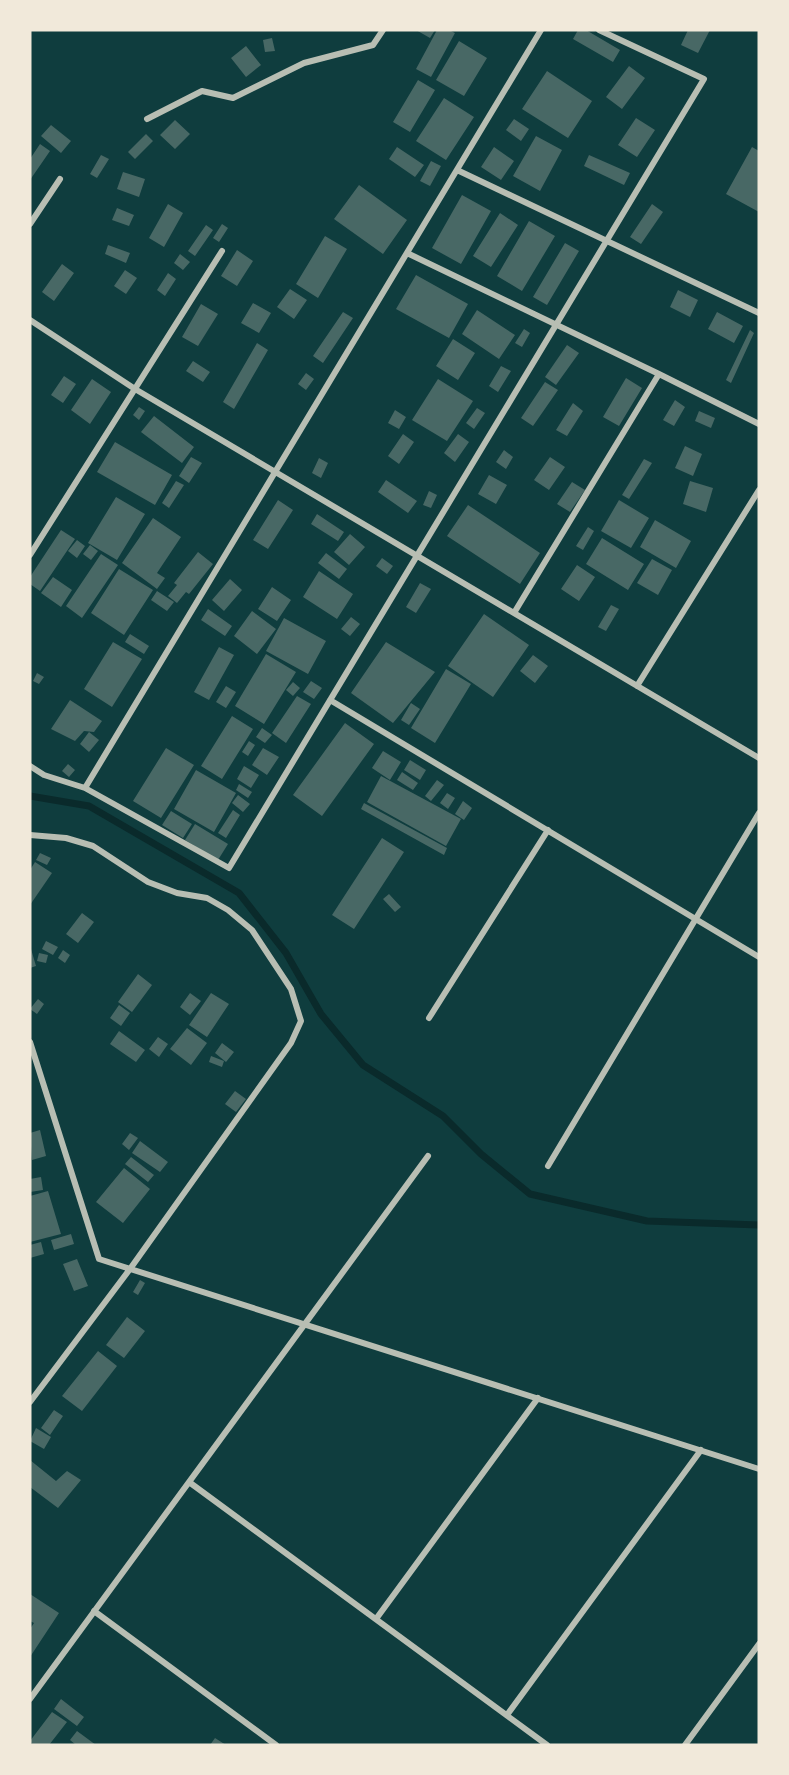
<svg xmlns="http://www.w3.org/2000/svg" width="789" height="1775" font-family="'Archivo Narrow',sans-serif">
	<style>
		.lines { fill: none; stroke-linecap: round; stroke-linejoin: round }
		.stream { stroke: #0a2a2b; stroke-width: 7 }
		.building { fill: #486865 }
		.minor { stroke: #b8beb3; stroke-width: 6 }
	</style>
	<rect width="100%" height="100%" fill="#0f3d3e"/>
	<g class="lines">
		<path class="stream" d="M30 796 89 806 239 893 286 953 321 1014 363 1065 443 1116 481 1154 530 1194 647 1221 759 1225"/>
	</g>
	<path class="building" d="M416 30H435L430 38Z
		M437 30H449L455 33 431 77 416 69Z
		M578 30H586L620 50 613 62 573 39Z
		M688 30H710L698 53 681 45Z
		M272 38 275 51 265 52 263 40Z
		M459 41 487 58 464 96 436 80Z
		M246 46 261 65 246 77 231 58Z
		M629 66 645 78 622 109 606 97Z
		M547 71 592 101 568 138 522 109Z
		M418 80 435 90 410 132 393 122Z
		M444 98 474 117 446 160 416 141Z
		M636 118 655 130 637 157 618 145Z
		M514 119 529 129 521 141 506 130Z
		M175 120 190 134 175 149 160 135Z
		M51 125 71 141 61 153 41 136Z
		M146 134 153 141 135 159 128 152Z
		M536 136 562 150 540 191 513 176Z
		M40 144 50 151 30 180V159Z
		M397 147 424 165 415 177 389 159Z
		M494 147 514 161 501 180 481 167Z
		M752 147 759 151V212L726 194Z
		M101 155 109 159 97 178 90 174Z
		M589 155 630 173 624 185 584 166Z
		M431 161 441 166 430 186 420 181Z
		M123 172 145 179 139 197 117 189Z
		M359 185 407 220 383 254 334 219Z
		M462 195 491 211 461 264 432 248Z
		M168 204 183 213 164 247 149 238Z
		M652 204 663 212 641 244 630 237Z
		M117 208 134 215 129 226 112 220Z
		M500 213 518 225 491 267 473 256Z
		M529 221 555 236 522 291 497 276Z
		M222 224 228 228 219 242 213 238Z
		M206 225 213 230 195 256 188 251Z
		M325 236 347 249 318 298 296 284Z
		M565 243 579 251 547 305 533 297Z
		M108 245 130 253 126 263 105 254Z
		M237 250 253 261 237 286 221 276Z
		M180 254 190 262 183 270 174 263Z
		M62 264 74 273 54 301 42 292Z
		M125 270 137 278 126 294 114 286Z
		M168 273 176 279 165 296 157 290Z
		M416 275 468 304 449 338 396 309Z
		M290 289 307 300 294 319 277 307Z
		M678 290 698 300 690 317 670 307Z
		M253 303 271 313 259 333 241 323Z
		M201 304 218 314 198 346 182 337Z
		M477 310 515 335 499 359 462 334Z
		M343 312 353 318 323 363 313 356Z
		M717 312 743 326 734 343 708 329Z
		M524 329 530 333 522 347 515 343Z
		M750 330 754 333 731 383 726 380Z
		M453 339 475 353 458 380 436 366Z
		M257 343 268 350 234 409 223 402Z
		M567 345 579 353 556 385 545 377Z
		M193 361 210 372 203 382 186 371Z
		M501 366 511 371 498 392 489 386Z
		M306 373 314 379 306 390 298 384Z
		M64 376 76 384 63 403 51 395Z
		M626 378 642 388 619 426 603 417Z
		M92 379 111 392 90 424 71 410Z
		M438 379 473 401 447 441 412 420Z
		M545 382 558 390 533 426 521 418Z
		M675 400 685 407 674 426 663 420Z
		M573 403 583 411 567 436 556 430Z
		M139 407 145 411 139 420 133 415Z
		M477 408 485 413 474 429 466 423Z
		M395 410 406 417 399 429 388 423Z
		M699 411 715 418 711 428 695 421Z
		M154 416 194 447 182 463 141 432Z
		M403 434 414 442 399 464 388 456Z
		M458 434 469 442 455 462 444 453Z
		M115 442 172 475 155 505 97 472Z
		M685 446 702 454 693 476 675 468Z
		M504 450 513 457 506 469 496 462Z
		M191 457 202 463 189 483 179 476Z
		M550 457 565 467 549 490 534 480Z
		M319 458 328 463 321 478 312 473Z
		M644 459 652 463 629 499 622 495Z
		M489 475 507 485 496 504 478 494Z
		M386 480 417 501 408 513 378 492Z
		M176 481 184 485 169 508 162 503Z
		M690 481 713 488 706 512 683 504Z
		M572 482 585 490 570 512 557 504Z
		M429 491 437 495 431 508 423 505Z
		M116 497 145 514 117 560 88 543Z
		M278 500 293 510 268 549 253 540Z
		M619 500 649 518 631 548 601 531Z
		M468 505 540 553 520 584 447 536Z
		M317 514 344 532 338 541 311 524Z
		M153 518 181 537 157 573 165 578 157 589 122 563Z
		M655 520 691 541 676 568 640 547Z
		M588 527 594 531 583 550 576 546Z
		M61 530 75 539 40 591 30 584V577Z
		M350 534 365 547 349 565 334 552Z
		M602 538 644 564 628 590 586 564Z
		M77 540 85 546 77 558 68 551Z
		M90 545 98 551 91 560 83 554Z
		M198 552 213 564 189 594 186 592 177 603 168 596 177 585 174 583Z
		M326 553 347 569 339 579 318 563Z
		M101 554 118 565 82 618 66 606Z
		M382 558 393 566 387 574 376 566Z
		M652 559 672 570 658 595 637 583Z
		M577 565 595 577 579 601 561 589Z
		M119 569 153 590 124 635 91 613Z
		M319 571 353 594 337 619 303 597Z
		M53 577 72 590 61 607 41 593Z
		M230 579 242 590 224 611 212 600Z
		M420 583 431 589 416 613 406 607Z
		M272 587 291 600 277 621 258 609Z
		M157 591 174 602 167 611 151 600Z
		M611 605 619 609 606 631 598 627Z
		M208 609 232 626 225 636 201 620Z
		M252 611 276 629 257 654 234 636Z
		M484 614 529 645 493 697 448 666Z
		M351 617 360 624 350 636 341 629Z
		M284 618 326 641 308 674 266 651Z
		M130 634 149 646 144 654 125 642Z
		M113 642 142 659 112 707 84 689Z
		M386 642 435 672 393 723 351 693Z
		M219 647 234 655 209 700 194 692Z
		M266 654 296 672 264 724 235 706Z
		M533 655 548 666 535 683 520 671Z
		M446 669 471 684 435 743 411 728Z
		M37 673 44 677 39 684 33 681Z
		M311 681 322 688 314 699 303 692Z
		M293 682 300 688 293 696 286 690Z
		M226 686 236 692 226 708 216 702Z
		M297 696 311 704 286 743 272 733Z
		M70 700 102 721 94 732 84 731 75 741 51 729Z
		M411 703 420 709 409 725 401 720Z
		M232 716 253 729 222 779 201 766Z
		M345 723 374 744 322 816 293 795Z
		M262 728 272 735 265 743 256 737Z
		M89 732 99 740 89 752 80 744Z
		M249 741 255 745 248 756 242 752Z
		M166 748 194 765 161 818 133 801Z
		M263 748 279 757 267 775 252 765Z
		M383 751 401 762 390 780 372 768Z
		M410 760 426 770 420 780 404 770Z
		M68 764 75 770 69 777 62 771Z
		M244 766 259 775 251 788 237 779Z
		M196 770 236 793 214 832 174 809Z
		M402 772 418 783 413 790 397 780Z
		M381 776 461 819 446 846 367 802Z
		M437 780 444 785 431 801 425 796Z
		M239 784 252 792 248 798 236 790Z
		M447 793 455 798 448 809 440 803Z
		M238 795 250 804 243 812 232 803Z
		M463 801 472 808 464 820 455 814Z
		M364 803 447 848 444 855 361 809Z
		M233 810 240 815 226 838 218 833Z
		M171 811 192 824 183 838 162 825Z
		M195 824 228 844 218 860 185 840Z
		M382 838 404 852 354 929 332 915Z
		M40 853 51 858 47 865 36 860Z
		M35 862 52 873 30 905V870Z
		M389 894 401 907 395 912 383 899Z
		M82 913 94 922 78 943 66 934Z
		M46 941 58 947 53 955 42 949Z
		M31 949 36 966 30 968V950Z
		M63 950 70 955 65 963 58 958Z
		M39 953 48 955 46 963 37 961Z
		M138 974 152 985 132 1012 118 1002Z
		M190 993 201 1001 190 1015 180 1007Z
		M211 993 229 1004 207 1037 189 1025Z
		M38 999 44 1004 37 1014 30 1009Z
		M119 1005 130 1013 121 1026 110 1018Z
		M187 1028 207 1043 191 1065 170 1049Z
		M119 1031 145 1050 136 1062 110 1044Z
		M158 1037 168 1044 159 1057 149 1049Z
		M222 1043 234 1052 226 1062 215 1053Z
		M211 1056 224 1061 222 1067 209 1062Z
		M235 1091 246 1099 236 1112 225 1104Z
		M40 1130 46 1156 32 1160 30 1133Z
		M130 1133 138 1138 129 1150 122 1144Z
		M140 1141 168 1162 160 1172 132 1153Z
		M131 1157 154 1175 148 1182 125 1164Z
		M124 1168 150 1189 123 1223 96 1202Z
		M41 1177 43 1190 30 1192V1179Z
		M48 1191 61 1234 30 1242V1196Z
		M71 1234 74 1244 54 1250 51 1240Z
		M41 1242 44 1254 30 1258V1245Z
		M77 1259 88 1286 74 1291 63 1264Z
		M140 1280 145 1283 138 1295 133 1292Z
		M127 1317 145 1331 124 1358 106 1345Z
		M98 1351 117 1366 82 1411 62 1396Z
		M54 1410 63 1416 50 1435 41 1428Z
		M36 1428 51 1437 44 1449 30 1441Z
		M30 1460 56 1481 67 1471 81 1480 58 1508 30 1487Z
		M30 1594 59 1613 30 1657V1629L34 1623 30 1621Z
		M61 1699 84 1717 77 1726 54 1709Z
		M52 1712 67 1722 49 1745H33L30 1741Z
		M77 1731 96 1745H76L70 1740Z
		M215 1738 226 1745H210Z"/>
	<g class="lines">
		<path class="minor" d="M147 119 202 91 233 98 304 63 373 45 383 30
			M457 170 759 313
			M30 224 60 179
			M407 253 659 374 759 424
			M30 320 135 389 759 758
			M30 555 222 251
			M514 613 659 374
			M637 686 759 490
			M330 700 759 957
			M30 766 44 775 85 788 229 868 704 79 599 30
			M85 788 541 30
			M30 835 66 838 93 846 148 882 177 893 207 898 228 910 252 930 291 989 301 1021 291 1043 130 1269 30 1402
			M429 1018 548 830
			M30 1042 99 1259 759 1469
			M548 1166 759 813
			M189 1482 547 1745
			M94 1611 276 1745
			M376 1619 538 1398
			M30 1699 428 1156
			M507 1715 701 1450
			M685 1745 759 1644"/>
	</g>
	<rect width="789" height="1775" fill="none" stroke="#f1e9da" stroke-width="63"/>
</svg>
